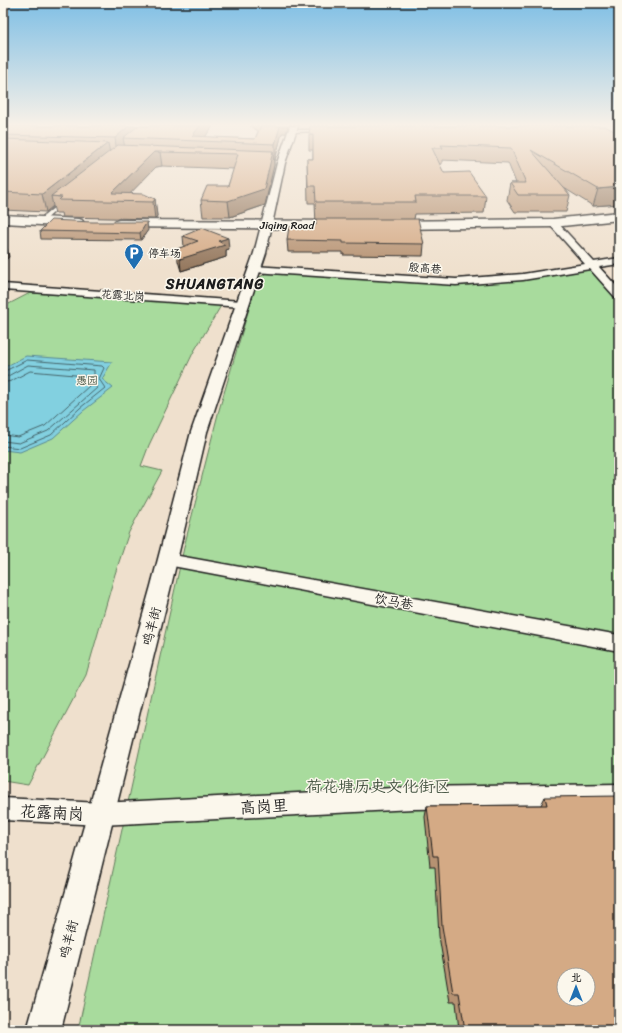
<svg xmlns="http://www.w3.org/2000/svg" width="622" height="1033" font-family="Sriracha,'LXGW WenKai TC',sans-serif">
	<style>
		.green { fill: #a8db9d; stroke: #627c5c; fill-rule: evenodd }
		.water { fill: #82d0e0; stroke: #598892 }
		.lines { fill: none; stroke-linecap: round; stroke-linejoin: round }
		.shore { stroke: #45646a; stroke-width: 1 }
		.service-casing { stroke: #1c1c1c; stroke-width: 3 }
		.minor-casing { stroke: #1c1c1c; stroke-width: 3 }
		.tertiary-casing { stroke: #1c1c1c; stroke-width: 3 }
		.secondary-casing { stroke: #1c1c1c; stroke-width: 3 }
		.service { fill: #fbf7ec; fill-rule: evenodd }
		.minor { fill: #fbf7ec; fill-rule: evenodd }
		.tertiary { fill: #fbf7ec; fill-rule: evenodd }
		.secondary { fill: #fbf7ec; fill-rule: evenodd }
		.wall { fill: #b69272; stroke: #1c1c1c }
		.shaded-wall { fill: #94775d; stroke: #1c1c1c }
		.building { fill: #d4aa85; stroke: #1c1c1c; fill-rule: evenodd }
		.labels { text-anchor: middle; stroke-width: 3; stroke-linejoin: round; paint-order: stroke }
		.far-street-label { font-size: 11px; fill: #1c1c1c; stroke: #fbf7ec }
		.far-poi-label { font-size: 11px; fill: #1c1c1c; stroke: #fbf7ec; text-anchor: start }
		.far-park-label { font-size: 11px; fill: #465543; stroke: #fbf7ec }
		.street-label { font-size: 13px; fill: #1c1c1c; stroke: #fbf7ec }
		.far-district-label { font-size: 14px; font-weight: bold; letter-spacing: 1px; fill: #1c1c1c; stroke: #fbf7ec }
		.near-park-label { font-size: 16px; fill: #465543; stroke: #fbf7ec }
		.near-street-label { font-size: 16px; fill: #1c1c1c; stroke: #fbf7ec }
	</style>
	<rect width="100%" height="100%" fill="#efe0cd"/>
	<filter id="ink" filterUnits="userSpaceOnUse"><feTurbulence type="fractalNoise" baseFrequency=".025" numOctaves="2"/><feDisplacementMap in="SourceGraphic" scale="8" xChannelSelector="R" yChannelSelector="G"/><feConvolveMatrix kernelMatrix="1 2 1 2 8 2 1 2 1" color-interpolation-filters="sRGB"/></filter>
	<g filter="url(#ink)">
		<path class="green" d="M600 268 619 289V1030H78L185 543 219 410 258 278 267 273 456 282ZM564 975H588V999H564Z
			M30 293 222 304 193 353 149 445 141 466 162 471 129 532 115 574 86 675 28 785 3 781V307Z"/>
		<path class="water" d="M26 356 112 362 102 379 113 388 83 411 53 438 20 452 3 450V368Z"/>
		<g class="lines">
			<path class="shore" d="M3 372 27 360 102 366 104 368 99 379 105 388 80 408 51 435 20 448 3 446
				M3 377 8 376 28 365 94 370V380L97 388 48 431 19 443 3 441
				M3 383 11 381 30 371 86 376 89 386 45 426 18 437 3 435"/>
			<g class="service-casing">
				<path id="service" d="M292 130H319L321 131 291 132Z
					M61 202 64 203 43 222H39V220Z"/>
			</g>
			<g class="minor-casing">
				<path id="minor" d="M553 220 556 221 594 262 619 258V264L599 267 619 289V298L615 297 590 269 523 280 456 285 254 272 249 269 254 266 456 279 523 274 585 264 550 225 549 223 550 221Z
					M3 284 242 301 247 304 242 307 3 290Z
					M168 554 619 635V651L162 564 159 560 162 556Z
					M619 784V806L413 809 101 825 3 820V798L101 803 413 787Z"/>
			</g>
			<g class="tertiary-casing">
				<path id="tertiary" d="M290 126H298L285 163 266 253 207 432 171 586 61 1030H27L151 586 191 432 254 253 277 163Z"/>
			</g>
			<g class="secondary-casing">
				<path id="secondary" d="M619 212V220L553 227 389 229 385 228 383 225 385 222 389 221 553 219Z
					M3 215 78 219 82 220 84 223 82 226 78 227 3 223Z
					M119 220 346 221 350 222 352 225 350 228 346 229 115 227 113 224 115 221Z"/>
			</g>
			<use href="#service" class="service"/>
			<use href="#minor" class="minor"/>
			<use href="#tertiary" class="tertiary"/>
			<use href="#secondary" class="secondary"/>
		</g>
		<path class="wall" d="M3 126H213L205 137 255 139 258 131 250 126H288L286 133H282L275 160H274V165L265 205 230 217H203L201 200 228 186 234 169 162 166 156 167 130 193 155 199 157 216 155 219 62 217 61 213H55L53 206 46 212 3 210Z
			M309 135 619 136V204L593 206 564 188 570 195 566 212H515L507 200 510 183H516L508 163 442 160V164H439L444 173 486 196 484 213 415 214 414 219 424 244 423 256 343 255V252H288L287 240 314 227 316 225 315 203H308L307 159H313V150H309Z
			M148 230 141 240 41 239 40 231Z
			M183 236 229 249 226 250V257L181 271 178 261 177 249 184 247Z
			M545 797 619 1030H459L456 1002H450L439 936 435 867H430L425 817 427 806 541 805Z"/>
		<path class="shaded-wall" d="M129 126H149L123 138 125 148 117 154 115 138Z
			M200 126H213L202 141 192 136Z
			M280 126H288L286 133H282L275 160V144Z
			M108 143 111 159 62 197 51 196 53 206 46 212 42 194Z
			M273 151 274 165 265 205 230 217 228 201Z
			M154 152H160L162 166 156 167 122 202 112 193Z
			M619 187V204L593 206 598 189Z
			M155 199 157 216 155 219 153 202Z
			M147 222 148 230 141 240 140 233Z
			M228 238 229 249 226 250V257L181 271 180 259 218 241Z
			M7 249 9 257 3 262V252Z"/>
		<path class="building" d="M3 126H129L115 138 3 135Z
			M138 126H200L192 136 255 139 261 126H280L275 144 123 138Z
			M310 126H605L614 131 619 136V187L598 189 531 150 570 195H518L510 183H526L511 148 441 145 443 148H432L444 173 469 172 486 196H415L416 202H316L315 186H308L307 159H313V135H309Z
			M3 139 108 143 42 194 3 192Z
			M118 145 273 151 264 189 228 201 201 200 207 186H228L238 154 160 152H154L112 193 144 194 155 199 153 202 59 200 62 197 51 196Z
			M316 219H418L424 244 343 243V241L287 240 289 227H314V225H316Z
			M51 220 92 222H147L140 233 40 231Z
			M202 228 228 238 218 241 225 245 180 259 177 249 198 241 183 236Z
			M3 249H7L3 252Z
			M619 796V1030H465L459 993H453L442 926 438 856H433L427 806 547 805 545 797ZM564 975H588V999H564Z"/>
	</g>
	<linearGradient id="sky" x2="0" y2="1"><stop stop-color="#7fbfe5"/><stop offset="0.46" stop-color="#f8f1e8"/><stop offset="1" stop-color="#f8f1e8" stop-opacity="0"/></linearGradient>
	<rect width="622" height="271" fill="url(#sky)"/>
	<defs>
		<g id="parking-pin" transform="scale(1)"><path d="M0 17L-7.5 6A9.5 9.5 0 1 1 7.5 6Z" fill="#1f6fb2" stroke="#fbf7ec"/><path d="M-3.5-5.5H1a3.5 3.5 0 0 1 0 7H-1V5.5H-3.5ZM-1-3.4V-.6H.8a1.4 1.4 0 0 0 0-2.8Z" fill="#fff"/></g>
	</defs>
	<g fill-rule="evenodd">
		<use href="#parking-pin" x="134" y="253"/>
	</g>
	<g class="labels">
		<g class="far-street-label">
			<text x="287" y="229">Jiqing Road</text>
			<text transform="translate(425 268) rotate(4)" y="4">殷高巷</text>
			<text transform="translate(123 295) rotate(4)" y="4">花露北岗</text>
		</g>
		<g class="far-poi-label">
			<text x="148" y="257">停车场</text>
		</g>
		<g class="far-park-label">
			<text x="87" y="384">愚园</text>
		</g>
		<g class="street-label">
			<text transform="translate(394 601) rotate(10)" y="5">饮马巷</text>
			<text transform="translate(151 626) rotate(-75)" y="5">鸣羊街</text>
			<text transform="translate(68 939) rotate(-75)" y="5">鸣羊街</text>
		</g>
		<g class="far-district-label">
			<text x="215" y="289">SHUANGTANG</text>
		</g>
		<g class="near-park-label">
			<text x="378" y="792">荷花塘历史文化街区</text>
		</g>
		<g class="near-street-label">
			<text transform="translate(264 806) rotate(-3)" y="6">高岗里</text>
			<text transform="translate(52 812) rotate(3)" y="6">花露南岗</text>
		</g>
	</g>
	<rect width="622" height="1033" fill="none" stroke="#fbf7ec" stroke-width="16"/>
	<rect x="8" y="8" width="606" height="1017" fill="none" stroke="#1c1c1c" stroke-width="1.5" filter="url(#ink)"/>
	<g transform="translate(576 987)"><circle r="19" fill="#fbf7ec" stroke="#a29f99"/>
	<path d="M0-3L7 15L0 10L-7 15Z" fill="#1f6fb2"/>
	<text y="-6" font-size="11" font-weight="bold" text-anchor="middle" fill="#1c1c1c">北</text>
	</g>
</svg>
